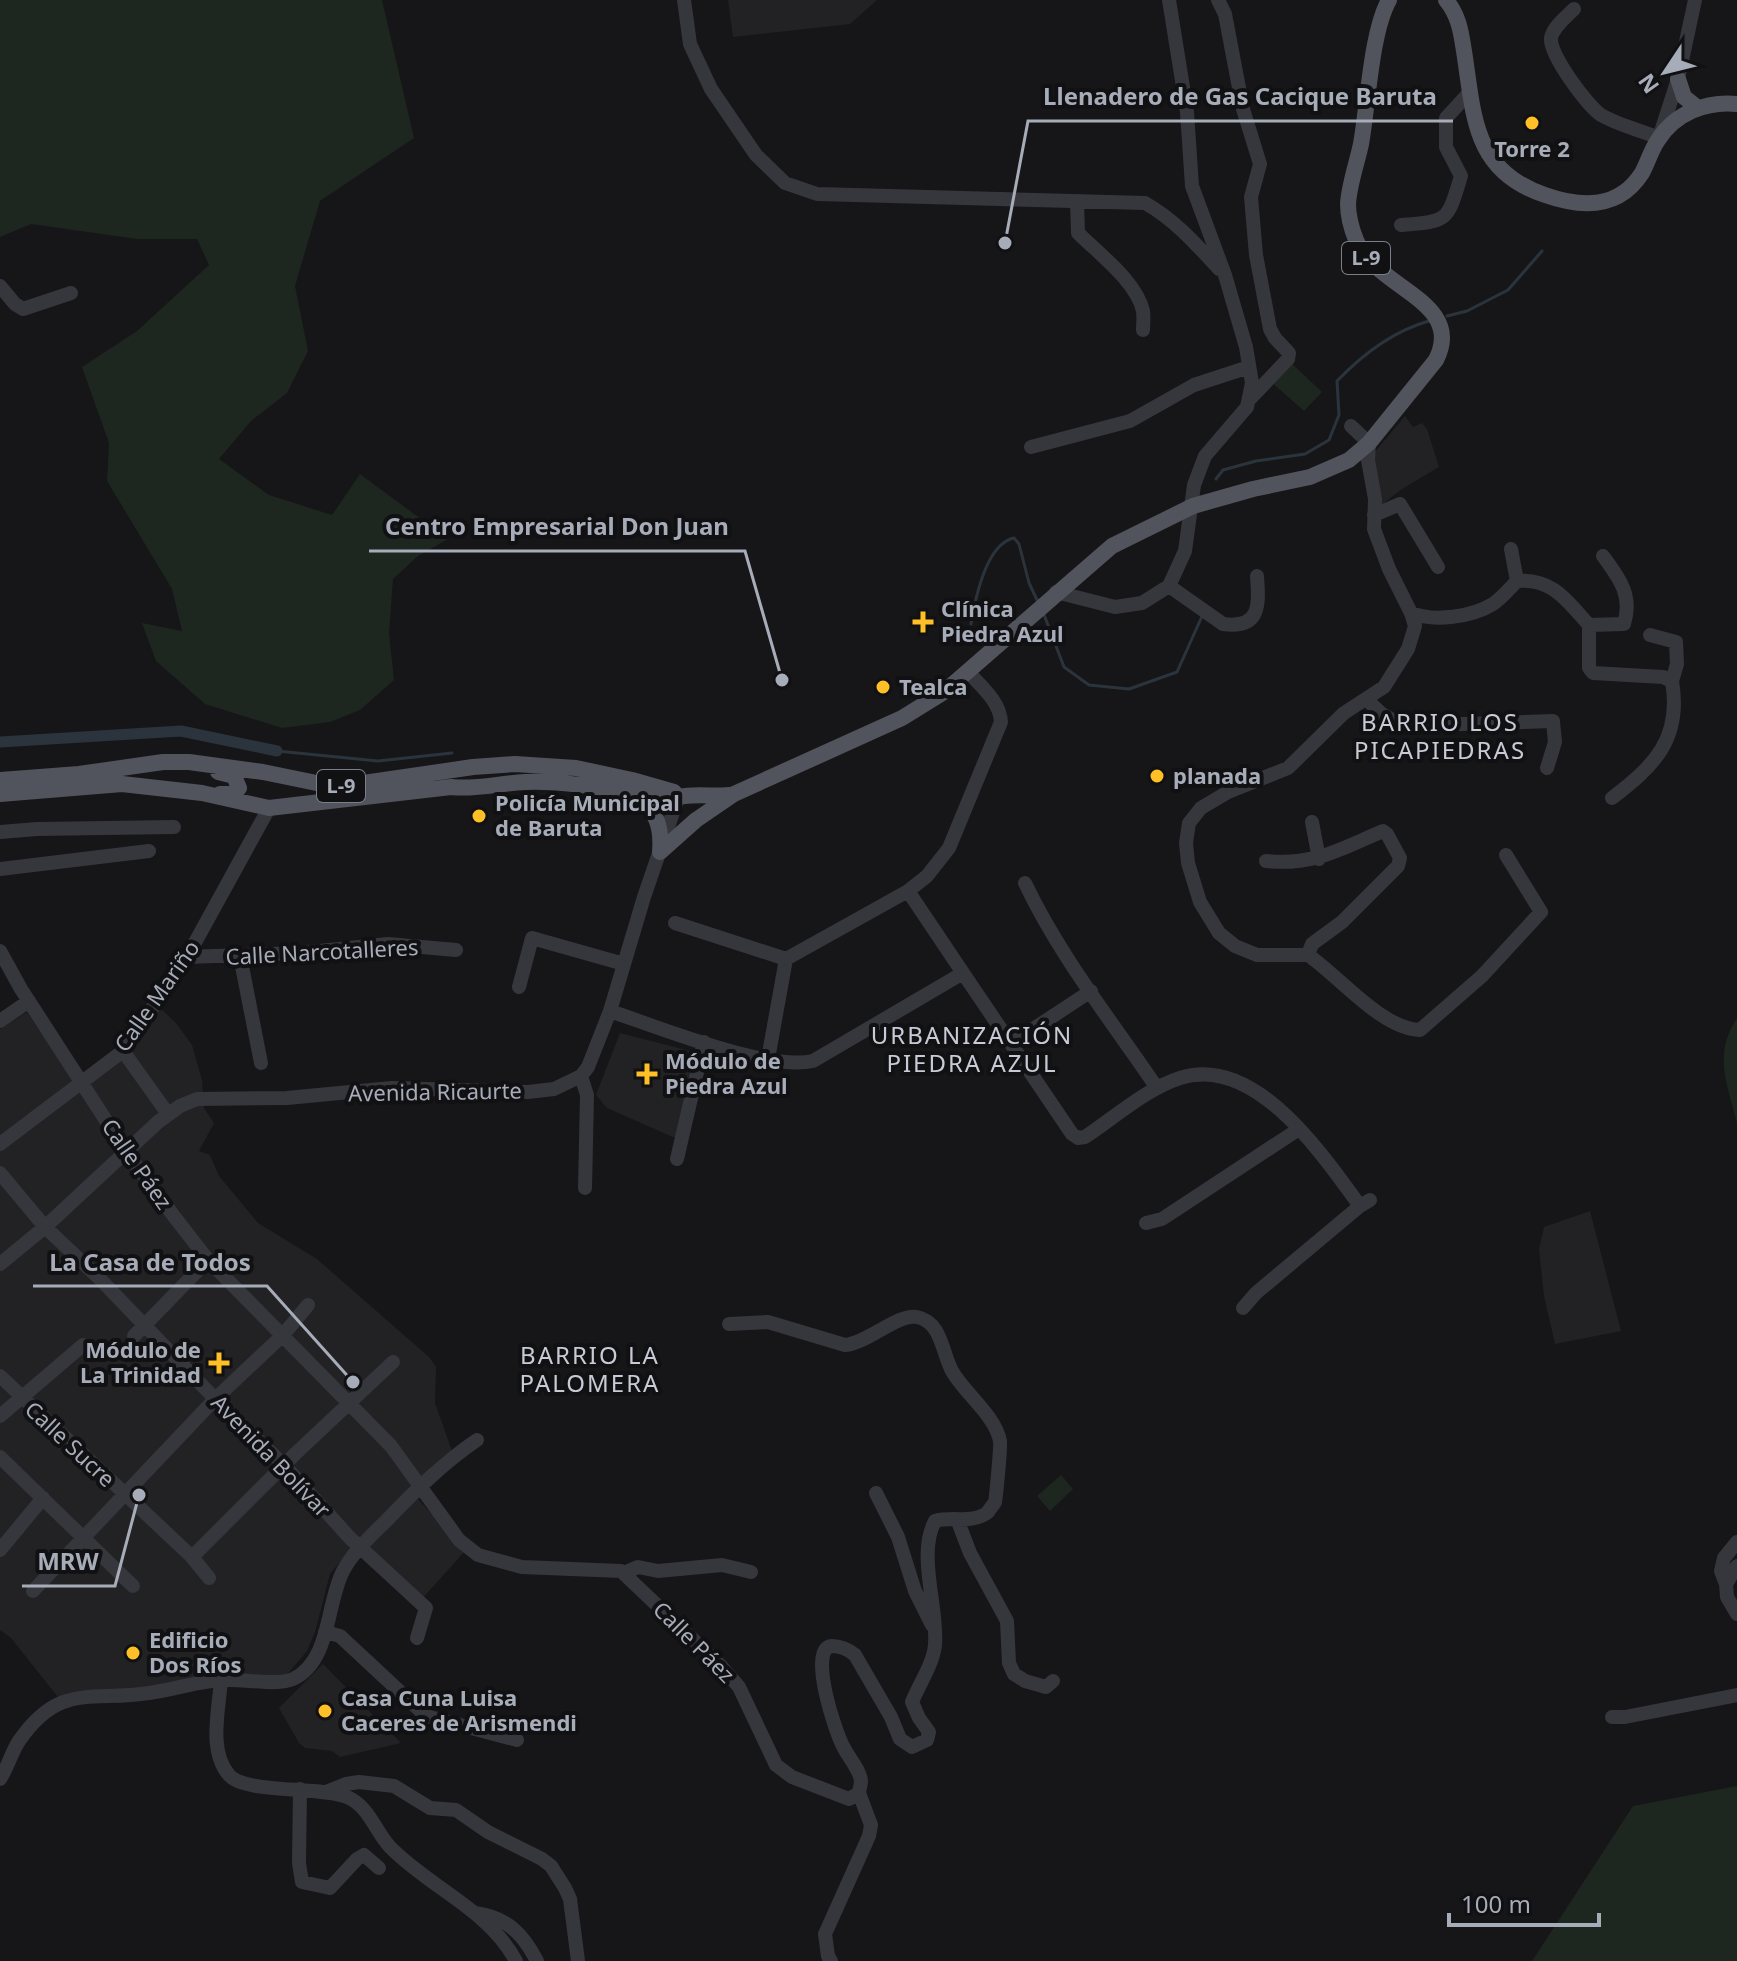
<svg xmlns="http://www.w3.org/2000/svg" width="1737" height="1961" font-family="'Noto Sans',sans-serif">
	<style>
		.built { fill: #222225 }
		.green { fill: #1d261f }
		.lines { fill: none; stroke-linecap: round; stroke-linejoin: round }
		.stream { stroke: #2b343d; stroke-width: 3 }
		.canal { stroke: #2b343d; stroke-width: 11 }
		.minor { stroke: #36373d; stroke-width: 14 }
		.major { stroke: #52545d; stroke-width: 16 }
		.poi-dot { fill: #ffbf27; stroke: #111113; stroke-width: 3 }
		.labels { text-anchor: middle; stroke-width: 8; stroke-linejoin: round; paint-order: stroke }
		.shield { fill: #111113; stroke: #7a7e87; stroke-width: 2 }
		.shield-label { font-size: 20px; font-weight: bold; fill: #a7acb9 }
		.poi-label { font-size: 22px; font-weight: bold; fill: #a7acb9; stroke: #111113; text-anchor: start }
		.street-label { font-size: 22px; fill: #a7acb9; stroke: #111113 }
		.neighbourhood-label { font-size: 24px; letter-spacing: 2px; fill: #c8cbd5; stroke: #111113 }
		.leader { fill: none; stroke: #a7acb9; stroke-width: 3 }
		.callout-dot { fill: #a7acb9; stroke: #111113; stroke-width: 3 }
		.callout-label { font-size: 24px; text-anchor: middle; font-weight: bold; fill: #a7acb9; stroke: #111113; stroke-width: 8; stroke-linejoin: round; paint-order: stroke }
	</style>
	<rect width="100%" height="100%" fill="#161618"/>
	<path class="built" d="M728 0H877L850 24 733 37Z
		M1405 416 1413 427 1422 423 1427 429 1439 467 1402 489 1380 506 1368 460Z
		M160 1008 176 1023 192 1045 202 1080 204 1108 214 1123 199 1151 210 1155 219 1176 258 1223 317 1259 429 1357 436 1367 435 1403 453 1454 410 1490 465 1551 421 1600 358 1540 330 1574 315 1632 307 1651 285 1677 58 1697 11 1638 0 1630V1029L27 1012 80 1089Z
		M620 1033 694 1052 675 1138 607 1108 596 1095Z
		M1590 1211 1621 1331 1555 1344 1544 1296 1539 1249 1544 1227Z
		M323 1664 372 1714 401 1743 340 1757 332 1751 305 1748 299 1743 279 1708Z"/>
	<path class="green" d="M0 0H382L414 138 320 201 295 286 308 351 287 393 251 421 219 459 269 495 332 515 360 474 448 539 418 556 393 579 389 633 394 680 360 710 330 722 282 728 205 704 156 661 142 623 182 631 172 589 107 481 109 443 82 367 137 331 209 265 197 239H137L31 224 0 237Z
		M1288 360 1322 392 1304 411 1269 380Z
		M1737 1018V1123C1727 1084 1713 1054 1737 1018Z
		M1061 1475 1073 1489 1050 1511 1037 1496Z
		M1737 1786V1961H1532L1633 1806Z"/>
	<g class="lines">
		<path class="stream" d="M1447 316 1467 311 1508 290 1542 251
			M1216 479 1223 470 1256 461 1305 454 1329 440 1339 415 1337 381C1362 355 1393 331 1429 321
			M1043 612 1064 667 1089 685 1129 689 1177 672 1203 614
			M971 624C975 600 986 544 1014 538L1019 544 1029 583 1038 602
			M277 751 378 761 452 753"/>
		<path class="canal" d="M0 742 181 731 277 751"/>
		<path class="minor" d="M684 0 690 44 711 89 756 155 785 183 817 194 1145 203C1175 220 1196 244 1219 269
			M1218 0 1225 14 1243 109 1260 164 1251 197 1256 255 1270 329 1275 338 1289 353 1288 359 1248 401
			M1574 9C1566 17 1553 27 1551 38 1549 55 1588 106 1601 115 1618 125 1640 130 1659 138L1678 79 1695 0
			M1077 201 1078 233C1098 253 1137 282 1143 311 1144 317 1143 324 1143 330
			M1401 225C1449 221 1447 222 1461 176L1446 147V118L1469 93
			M0 286 15 304 23 309 71 293
			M1031 447 1130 421 1194 385 1249 367
			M1374 515 1400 504 1438 567
			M1511 549 1517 581
			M1169 586 1223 624C1261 629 1259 605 1257 576
			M1056 592 1115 607 1142 603 1169 586 1185 551 1194 485 1205 456 1247 407 1252 383 1246 347 1225 275 1192 186 1187 112 1169 0
			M1411 613C1434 622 1472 617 1493 604 1502 598 1510 588 1517 581 1553 578 1567 601 1589 625L1624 624C1633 595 1619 578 1603 556
			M1589 625V668L1593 673 1663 677 1672 681C1682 739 1654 766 1612 798
			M1650 635 1676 642 1677 664 1672 681
			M1366 699 1382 714 1403 726 1553 721 1555 742 1547 768
			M1312 822 1319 859
			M0 832 37 829 174 827
			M1266 861C1314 866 1340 849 1383 831L1387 834 1400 858 1398 866 1342 922 1312 944 1308 955H1257L1235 946 1219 933 1200 902 1188 863 1186 843 1189 823 1201 808 1228 792 1288 768 1344 713 1384 687 1408 649 1415 626 1411 613 1389 569 1374 529 1375 499 1368 460 1369 443 1351 426
			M0 869 149 851
			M1025 883C1059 955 1113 1023 1157 1088
			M675 923 786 959 908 891 927 876 949 848 1001 722C1000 702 982 687 969 673
			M0 951 21 989 127 1153 173 1215 208 1260 391 1446 459 1540 478 1555 522 1567 621 1571 721 1666 739 1687 776 1765 792 1777 849 1799 859 1793C859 1791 861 1784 861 1781 860 1770 849 1758 844 1748 836 1735 807 1648 832 1646 841 1646 849 1650 855 1655L891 1717 900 1739 912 1747 927 1740 929 1732 919 1718 912 1702C919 1684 934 1663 935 1644 938 1607 917 1554 935 1521 951 1516 974 1524 988 1512 989 1510 994 1504 995 1502 996 1497 1001 1446 1000 1441 995 1415 965 1394 952 1371 942 1353 942 1322 917 1317 898 1313 868 1343 845 1345L768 1322 729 1324
			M1308 955C1340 977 1382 1029 1420 1030L1482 976 1541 912 1506 855
			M240 956 261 1063
			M187 957 300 953 388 944 456 950
			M963 973 1072 1134 1078 1138 1085 1137C1115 1117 1146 1089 1180 1078 1255 1054 1322 1154 1360 1206L1370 1200
			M519 987 532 938 624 964
			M610 1011C658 1027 766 1071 813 1061L963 973 908 891
			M0 1021 29 1001
			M1012 1043 1091 991
			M123 1051 168 1114
			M768 1059 786 959
			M581 1076 587 1095 585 1188
			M0 1144 123 1051 187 957 269 808
			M677 1159 704 1042
			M0 1173 45 1227 100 1279 221 1405 284 1465 350 1538 426 1608 417 1638
			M1146 1223 1162 1219 1299 1129
			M0 1264 45 1227 158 1122 180 1106 197 1099 287 1098 392 1088 528 1092 554 1089 581 1076 588 1067 610 1011 644 897 679 795
			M1243 1308 1256 1293 1360 1206
			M134 1336 208 1260
			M0 1376 192 1557 209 1578
			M0 1416 83 1345
			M0 1457 133 1586
			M876 1493 898 1537 915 1591 932 1625
			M957 1519 970 1553 1007 1621 1009 1663 1014 1674 1025 1681 1046 1687 1053 1681
			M1737 1542 1724 1558 1721 1571 1726 1584 1727 1597 1737 1614
			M0 1550 43 1498
			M192 1557 295 1454 393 1362
			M624 1573 638 1567 658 1571 722 1565 751 1572
			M1726 1584 1737 1566
			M33 1591 215 1399 283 1335 308 1305
			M325 1632 340 1636 426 1716 517 1740
			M221 1680C219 1709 208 1751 229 1775 245 1794 319 1786 347 1797 369 1806 375 1831 390 1847 430 1888 488 1909 516 1961
			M1612 1717H1625L1737 1695
			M0 1779C8 1767 11 1753 19 1741 60 1682 91 1702 149 1693 175 1690 199 1680 226 1680 244 1679 278 1686 293 1679 331 1661 326 1604 343 1571 353 1552 370 1537 386 1521 414 1492 443 1463 477 1440
			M300 1789 299 1863 302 1882 330 1888 357 1859 364 1855 379 1868
			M326 1792 346 1784 359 1782 394 1786 430 1808 456 1810 488 1832 542 1859 551 1866 565 1888 570 1899 578 1961
			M475 1913C507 1917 523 1934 537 1961
			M831 1961 828 1956 825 1934 869 1836 871 1825 859 1793"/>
		<path class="major" d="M1446 0C1459 16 1461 32 1464 51 1474 114 1472 171 1545 195 1582 208 1619 209 1642 173 1648 162 1651 150 1658 140 1675 113 1706 101 1737 104
			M1678 79 1684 97 1698 108
			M218 772 234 776 239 788 233 794H220
			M0 780 79 774 163 762H189L263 772 336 787 473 767 515 764 576 768 632 780 674 792
			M0 794 122 784 202 793 269 808 451 787C476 790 500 783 525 782 570 780 627 793 672 800 683 792 713 797 729 795
			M635 796C657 810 662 827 660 852
			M660 852 696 820 734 794 902 718 944 692 1112 546 1193 506 1253 489 1310 477 1349 460 1369 443 1436 360C1466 301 1376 289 1356 240 1352 230 1348 216 1348 204 1349 185 1357 163 1361 144 1368 105 1371 32 1389 0"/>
	</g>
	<g class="poi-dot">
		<circle cx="1532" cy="123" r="8"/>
		<path d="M919 610h8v8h8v8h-8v8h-8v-8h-8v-8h8z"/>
		<circle cx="883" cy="687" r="8"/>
		<circle cx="1157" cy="776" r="8"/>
		<circle cx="479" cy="816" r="8"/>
		<path d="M643 1062h8v8h8v8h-8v8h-8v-8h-8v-8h8z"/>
		<path d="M215 1351h8v8h8v8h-8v8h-8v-8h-8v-8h8z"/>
		<circle cx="133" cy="1653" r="8"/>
		<circle cx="325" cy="1711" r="8"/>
	</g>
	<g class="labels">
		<g class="shield">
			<rect x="1342" y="242" width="48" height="32" rx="6"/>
			<rect x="317" y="770" width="48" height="32" rx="6"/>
		</g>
		<g class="shield-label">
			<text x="1366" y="265">L-9</text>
			<text x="341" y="793">L-9</text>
		</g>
		<g class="poi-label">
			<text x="1532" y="157" text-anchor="middle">Torre 2</text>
			<text x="941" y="617">Clínica<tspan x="941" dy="25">Piedra Azul</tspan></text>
			<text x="899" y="695">Tealca</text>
			<text x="1173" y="784">planada</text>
			<text x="495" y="811">Policía Municipal<tspan x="495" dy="25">de Baruta</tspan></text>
			<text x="665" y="1069">Módulo de<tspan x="665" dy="25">Piedra Azul</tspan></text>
			<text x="201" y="1358" text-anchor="end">Módulo de<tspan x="201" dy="25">La Trinidad</tspan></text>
			<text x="149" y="1648">Edificio<tspan x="149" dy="25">Dos Ríos</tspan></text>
			<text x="341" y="1706">Casa Cuna Luisa<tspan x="341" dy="25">Caceres de Arismendi</tspan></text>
		</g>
		<g class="street-label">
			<text transform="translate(322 952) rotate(-3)" y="8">Calle Narcotalleres</text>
			<text transform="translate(157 996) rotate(-55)" y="8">Calle Mariño</text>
			<text transform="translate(435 1092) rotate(-1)" y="8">Avenida Ricaurte</text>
			<text transform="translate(137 1164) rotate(55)" y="8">Calle Páez</text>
			<text transform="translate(70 1444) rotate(43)" y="8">Calle Sucre</text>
			<text transform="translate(271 1456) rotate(46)" y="8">Avenida Bolívar</text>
			<text transform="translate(694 1642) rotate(45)" y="8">Calle Páez</text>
		</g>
		<g class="neighbourhood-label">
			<text x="1440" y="731">BARRIO LOS<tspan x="1440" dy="28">PICAPIEDRAS</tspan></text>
			<text x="972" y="1044">URBANIZACIÓN<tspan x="972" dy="28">PIEDRA AZUL</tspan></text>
			<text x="590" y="1364">BARRIO LA<tspan x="590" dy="28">PALOMERA</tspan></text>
		</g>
	</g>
	<path class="leader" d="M1005 243L1028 121H1453M782 680L745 551H369M353 1382L267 1286H33M139 1495L115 1586H22"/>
	<g class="callout-dot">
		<circle cx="1005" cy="243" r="8"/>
		<circle cx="782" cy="680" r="8"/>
		<circle cx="353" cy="1382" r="8"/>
		<circle cx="139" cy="1495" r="8"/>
	</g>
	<g class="callout-label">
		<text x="1240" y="105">Llenadero de Gas Cacique Baruta</text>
		<text x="557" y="535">Centro Empresarial Don Juan</text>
		<text x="150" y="1271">La Casa de Todos</text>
		<text x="68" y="1570">MRW</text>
	</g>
	<g transform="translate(1665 72) rotate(235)" stroke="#111113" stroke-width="6" paint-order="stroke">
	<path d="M0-6L14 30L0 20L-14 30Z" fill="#a7acb9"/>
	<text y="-12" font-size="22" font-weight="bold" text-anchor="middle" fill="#a7acb9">N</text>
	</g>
	<path d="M1449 1913v12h150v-12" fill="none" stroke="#a7acb9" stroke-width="4"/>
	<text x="1461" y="1913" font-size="24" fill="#a7acb9" stroke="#111113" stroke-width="6" paint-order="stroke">100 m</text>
</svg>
